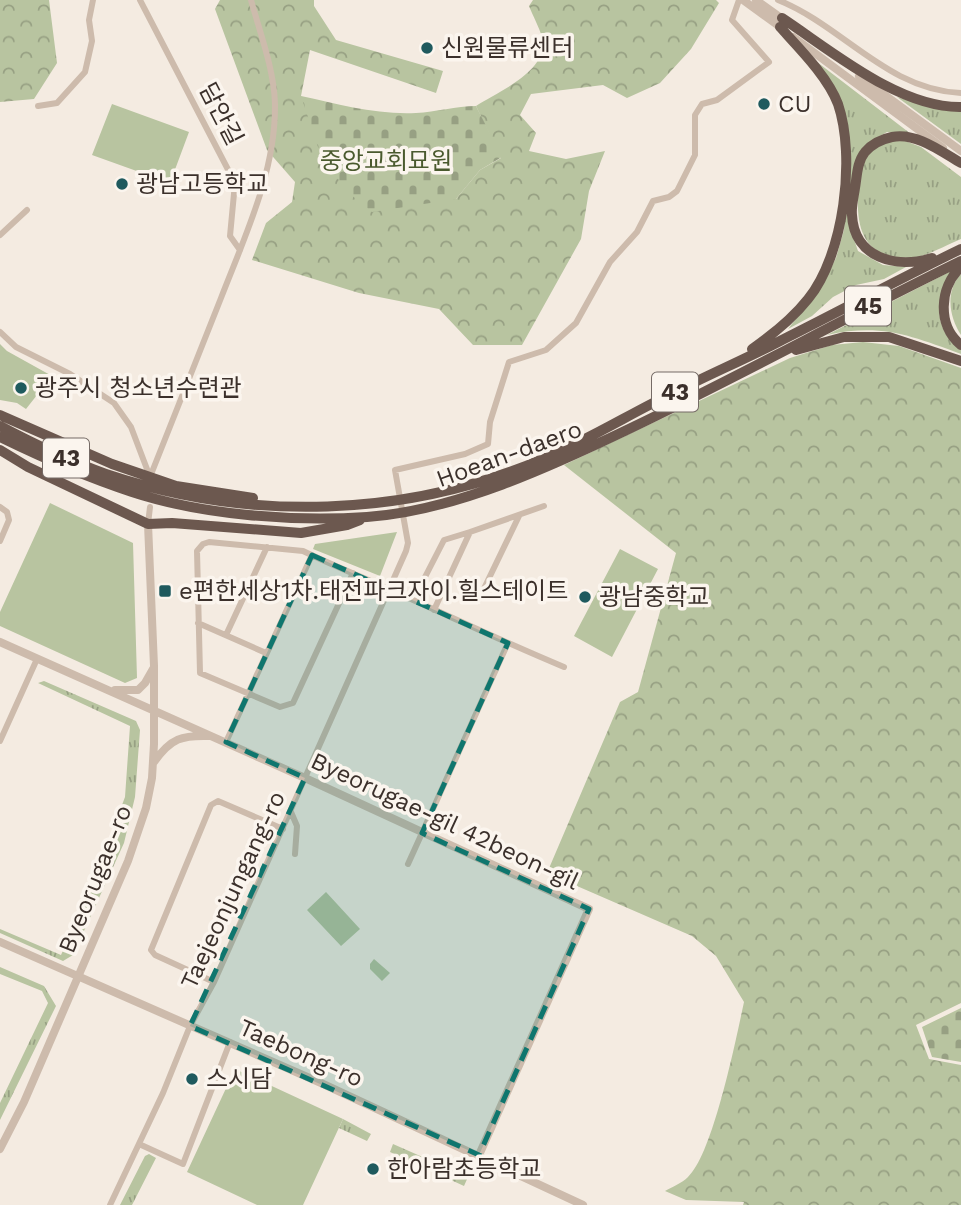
<svg xmlns="http://www.w3.org/2000/svg" width="961" height="1205" font-family="'Work Sans','Noto Sans KR',sans-serif">
	<style>
		.grass { fill: url(#grass-tufts) }
		.forest { fill: url(#forest-crowns) }
		.cemetery { fill: url(#cemetery-stones) }
		.park { fill: #b8c4a0 }
		.lines { fill: none; stroke-linecap: round; stroke-linejoin: round }
		.minor { stroke: #cdbbac; stroke-width: 6 }
		.tertiary { stroke: #cdbbac; stroke-width: 8 }
		.trunk { stroke: #6c584f; stroke-width: 10 }
		.marked { fill: #0f766e; fill-opacity: 0.2; stroke: #0f766e; stroke-width: 5; stroke-dasharray: 14 9; stroke-linejoin: round }
		.poi-dot { fill: #1f5a5e; stroke: #fbf5ee; stroke-width: 2.5 }
		.labels { text-anchor: middle; stroke-width: 7; stroke-linejoin: round; paint-order: stroke }
		.shield { fill: #fbf5ee; stroke: #756b66; stroke-width: 2 }
		.shield-label { font-size: 23px; font-weight: bold; fill: #3b302b }
		.poi-label { font-size: 24px; fill: #3b302b; stroke: #fbf5ee; text-anchor: start }
		.street-label { font-size: 24px; fill: #3b302b; stroke: #fbf5ee }
		.park-label { font-size: 24px; fill: #4a5a2e; stroke: #fbf5ee }
	</style>
	<defs>
		<pattern id="grass-tufts" width="24" height="20" patternUnits="userSpaceOnUse" patternTransform="scale(1.75)"><rect width="24" height="20" fill="#b8c4a0"/><path d="M3 7l-1-3M5 7V3M7 7l1-3M15 17l-1-3M17 17v-4M19 17l1-3" fill="none" stroke="#97a083"/></pattern>
		<pattern id="forest-crowns" width="20" height="18" patternUnits="userSpaceOnUse" patternTransform="scale(1.75)"><rect width="20" height="18" fill="#b8c4a0"/><path d="M2 6a3 3 0 1 1 6 0M12 15a3 3 0 1 1 6 0" fill="none" stroke="#97a083"/></pattern>
		<pattern id="cemetery-stones" width="16" height="16" patternUnits="userSpaceOnUse" patternTransform="scale(1.75)"><rect width="16" height="16" fill="#b8c4a0"/><path d="M2 7V4a2 2 0 0 1 4 0v3zM10 15v-3a2 2 0 0 1 4 0v3z" fill="#97a083"/></pattern>
	</defs>
	<rect width="100%" height="100%" fill="#f4ebe1"/>
	<path class="grass" d="M817 62 911 134 887 132 870 142 857 158 850 228 858 251 883 265 906 267 884 279 856 285 833 297 812 316 788 329 823 284 836 258 844 230 849 145Z
		M897 97 947 111H961V144Z
		M900 139 921 147 961 177V239C948 244 924 258 911 258 864 259 856 231 858 190 859 178 861 159 871 150 879 143 890 140 900 139Z
		M951 271C936 299 932 329 961 350V354C911 336 882 323 827 335Z
		M961 274V335C949 317 945 291 961 274Z
		M44 681 136 721 140 730 135 797 124 843 73 955 63 961 0 933V929L61 955 113 838 116 821 125 797 130 726 38 683Z
		M0 967 44 986 56 1006 0 1120V1103L48 1003 42 991 0 974Z
		M343 1119 371 1134 367 1141 339 1128Z
		M393 1144 468 1177 464 1186 390 1152Z
		M149 1154 156 1158 132 1205H120L145 1156Z"/>
	<path class="forest" d="M0 0H49L57 63 34 99 0 102Z
		M220 0H314V6L336 40 443 71 436 93 310 50 301 96 456 199 480 170 501 158 476 106C499 91 550 71 542 37 539 27 533 16 529 6L533 0H716L719 3 691 49 660 83 627 98 603 85 531 94 520 115 536 133 529 151 566 159 605 151 589 191 581 239 522 345H473L439 309 359 293 252 260 266 223 292 202 295 182 267 150 215 9Z
		M863 342 899 346 961 368V1003L916 1025 929 1059 961 1065V1205H743L744 1202 686 1200 665 1191C672 1187 682 1183 688 1177 713 1154 736 1039 744 1002L716 956 692 936 547 873 620 702 638 692 676 553 564 465 790 358 832 345Z"/>
	<path class="cemetery" d="M301 96C338 104 377 115 416 113 436 112 456 106 476 106L502 157 480 170 456 199 372 212 345 190 318 147Z
		M961 1008V1062L932 1057 922 1027Z"/>
	<path class="park" d="M112 104 189 132 170 183 92 155Z
		M0 344 7 351 52 376 26 409 17 403 0 400Z
		M50 503 133 543 137 678 125 683 0 626V612Z
		M397 532 380 576 313 549 315 544Z
		M620 549 658 569 612 657 574 636Z
		M326 892 360 929 341 946 307 910Z
		M374 959 390 973 382 981 370 969V964Z
		M235 1069 343 1119 303 1205H257L187 1172Z"/>
	<g class="lines">
		<path class="minor" d="M140 0 235 183 230 236 240 250
			M778 0C843 26 887 90 961 93
			M38 106 57 103 85 72 92 41 89 20 93 0
			M0 235 27 210
			M0 332 16 347 70 374 114 403 131 427 150 477
			M150 477C174 417 197 358 221 298 245 236 276 171 275 104 274 69 260 33 251 0
			M0 507 7 512 9 520 0 541
			M148 524 150 507
			M353 573 293 703 280 707 200 673 197 551 203 544 209 542 303 551C332 565 362 577 391 590 449 616 506 643 564 667
			M424 579 444 540 470 532
			M478 601 519 516
			M434 610 470 532 544 506
			M198 623 266 653
			M226 635 267 547
			M0 741 37 659
			M226 742 312 555
			M291 812 297 826 295 854
			M408 864 508 643
			M214 982 155 955 151 950 211 805 218 801 283 829
			M139 1144 183 1164 230 1042
			M110 1205 163 1093 190 1026 214 982 406 551 408 543 395 470 465 454 488 444 490 422 509 362 546 350 576 323 610 262 637 232 653 201 669 197 677 191 695 155V115L702 104 717 100 769 62 732 20 739 0"/>
		<path class="tertiary" d="M743 0 783 29
			M756 0 784 20
			M793 37 943 148
			M859 76 961 151
			M0 642 305 778 589 909 479 1155
			M115 690H138L145 683 153 669
			M154 762C171 738 182 735 210 736
			M0 942 321 1083 583 1205
			M0 1149 24 1102 128 861 146 808 152 778 154 744V666L148 524"/>
		<path class="trunk" d="M782 18C832 51 899 108 961 107
			M932 258C896 269 854 258 852 215 851 206 854 196 855 188 857 176 857 162 865 152 872 144 882 139 892 137 916 132 942 152 961 163
			M961 267C939 287 937 326 961 345
			M752 349C772 335 793 318 808 299 844 255 856 157 838 104 828 77 799 48 780 27
			M796 350 844 337H889L961 361
			M0 415 112 464 176 486 253 498
			M0 426C34 444 69 461 106 474 249 522 407 518 545 458 590 439 633 412 677 391 712 373 748 358 782 340 842 310 901 278 961 249
			M0 437C43 458 86 477 132 492 202 515 293 522 367 517 455 511 552 466 631 428 742 375 850 315 961 261
			M0 450 28 467 148 524 172 523 301 533 347 525 360 520"/>
	</g>
	<path class="marked" d="M312 555 508 643 422 833 589 909 479 1155 190 1026 305 778 226 742Z"/>
	<g class="poi-dot">
		<circle cx="427" cy="48" r="7"/>
		<circle cx="764" cy="104" r="7"/>
		<circle cx="122" cy="184" r="7"/>
		<circle cx="21" cy="388" r="7"/>
		<rect x="158" y="584" width="14" height="14" rx="3.5"/>
		<circle cx="585" cy="597" r="7"/>
		<circle cx="192" cy="1079" r="7"/>
		<circle cx="373" cy="1169" r="7"/>
	</g>
	<g class="labels">
		<g class="shield">
			<rect x="845" y="286.5" width="46" height="39" rx="5"/>
			<rect x="652" y="372.5" width="46" height="39" rx="5"/>
			<rect x="43" y="438.5" width="46" height="39" rx="5"/>
		</g>
		<g class="shield-label">
			<text x="868" y="314">45</text>
			<text x="675" y="400">43</text>
			<text x="66" y="466">43</text>
		</g>
		<g class="poi-label">
			<text x="441" y="56">신원물류센터</text>
			<text x="778" y="112">CU</text>
			<text x="136" y="192">광남고등학교</text>
			<text x="35" y="396">광주시 청소년수련관</text>
			<text x="179" y="599">e편한세상1차.태전파크자이.힐스테이트</text>
			<text x="599" y="605">광남중학교</text>
			<text x="206" y="1087">스시담</text>
			<text x="387" y="1177">한아람초등학교</text>
		</g>
		<g class="street-label">
			<text transform="translate(221 114) rotate(63)" y="8">담안길</text>
			<text transform="translate(509 454) rotate(-20)" y="8">Hoean-daero</text>
			<text transform="translate(445 821) rotate(25)" y="8">Byeorugae-gil 42beon-gil</text>
			<text transform="translate(95 879) rotate(-68)" y="8">Byeorugae-ro</text>
			<text transform="translate(233 890) rotate(-65)" y="8">Taejeonjungang-ro</text>
			<text transform="translate(301 1053) rotate(24)" y="8">Taebong-ro</text>
		</g>
		<g class="park-label">
			<text x="386" y="169">중앙교회묘원</text>
		</g>
	</g>
</svg>
